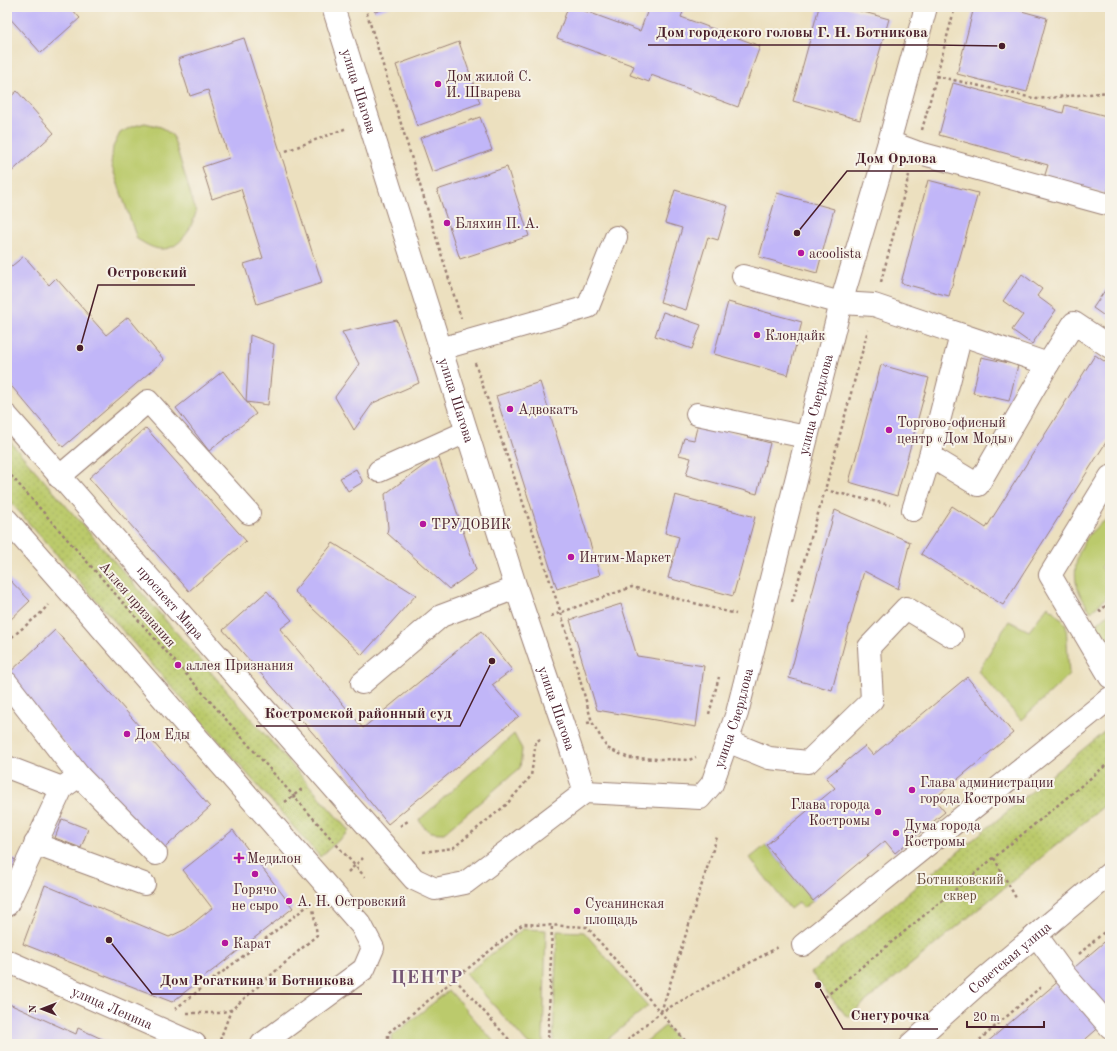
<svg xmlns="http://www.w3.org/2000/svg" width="1117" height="1051" font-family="'Old Standard TT',serif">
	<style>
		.grass { fill: #bbca6c; stroke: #82744c }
		.park { fill: url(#park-dots); stroke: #82744c }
		.building { fill: #c1b6f8 }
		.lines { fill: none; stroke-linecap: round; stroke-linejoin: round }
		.minor-casing { stroke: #9b8075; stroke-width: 24 }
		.major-casing { stroke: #9b8075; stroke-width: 24 }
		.path { stroke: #9b8075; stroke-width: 2.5; stroke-dasharray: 3 3; stroke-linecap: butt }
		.minor { stroke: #fff; stroke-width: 22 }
		.major { stroke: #fff; stroke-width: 22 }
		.poi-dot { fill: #b5179e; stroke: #f7f3e8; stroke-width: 1.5 }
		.labels { text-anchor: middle; stroke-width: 4; stroke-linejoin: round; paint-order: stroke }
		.poi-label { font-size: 14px; fill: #4a1f2b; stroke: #f7f3e8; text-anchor: start }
		.street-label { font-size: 14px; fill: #4a1f2b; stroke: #f7f3e8 }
		.park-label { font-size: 14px; fill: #664a3b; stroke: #f7f3e8 }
		.district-label { font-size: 18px; font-weight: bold; letter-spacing: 1px; fill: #745473; stroke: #f7f3e8 }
		.leader { fill: none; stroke: #4a1f2b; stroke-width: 1.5 }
		.callout-dot { fill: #4a1f2b; stroke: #f7f3e8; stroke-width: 1.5 }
		.callout-label { font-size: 15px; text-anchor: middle; font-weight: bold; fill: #4a1f2b; stroke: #f7f3e8; stroke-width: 4; stroke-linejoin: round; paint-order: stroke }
	</style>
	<defs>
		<pattern id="park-dots" width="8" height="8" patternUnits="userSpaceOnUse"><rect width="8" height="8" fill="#bbca6c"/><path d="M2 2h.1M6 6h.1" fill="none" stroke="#a2ad5e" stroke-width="1.8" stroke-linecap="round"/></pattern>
	</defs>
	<rect width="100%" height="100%" fill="#f7f3e8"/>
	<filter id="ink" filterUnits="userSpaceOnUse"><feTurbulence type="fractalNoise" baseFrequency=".025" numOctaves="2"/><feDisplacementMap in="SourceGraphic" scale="8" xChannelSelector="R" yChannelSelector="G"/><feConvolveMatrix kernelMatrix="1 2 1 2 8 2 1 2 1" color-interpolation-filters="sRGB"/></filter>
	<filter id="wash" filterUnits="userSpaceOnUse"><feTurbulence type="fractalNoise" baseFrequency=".012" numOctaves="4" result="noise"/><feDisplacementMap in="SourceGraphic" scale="16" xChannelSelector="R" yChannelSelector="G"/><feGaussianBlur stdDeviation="0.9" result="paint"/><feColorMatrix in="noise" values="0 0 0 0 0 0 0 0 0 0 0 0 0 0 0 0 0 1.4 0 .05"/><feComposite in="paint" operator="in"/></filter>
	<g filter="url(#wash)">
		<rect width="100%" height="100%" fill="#ece0bf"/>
		<path class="grass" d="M145 123 161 127 173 136 196 212C192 228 180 250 161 249 153 249 144 243 137 239L111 164 113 147 120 133 131 127Z
			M1110 518V559L1101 567 1110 577V594L1091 612C1085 603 1078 593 1076 582 1072 556 1087 529 1110 518Z
			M1048 606 1066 624 1069 675 1021 720 978 671 1009 621 1029 631Z
			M1110 612V640L1108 642 1094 627Z
			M514 734 522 749 520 768 444 833C431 833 426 832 419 820Z
			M766 845 813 901 803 908 799 902 790 909 750 858Z
			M523 929 546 930 543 1044H528L466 974Z
			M557 931 584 932 648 1006 602 1044H553Z
			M449 990 496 1044H392V1036Z
			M665 1026 681 1044H643Z"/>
		<path class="park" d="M7 438 349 831 320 857 7 498Z
			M1110 727V801L847 1017 811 973Z"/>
		<g id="blocks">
			<path class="building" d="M7 7H70L80 18 41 53 7 15Z
				M373 7H391L375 12Z
				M568 7H574L640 31 649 7H685L681 17 760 46 738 107 651 75 649 82 630 75 634 66 557 38Z
				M819 7H846L889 19 860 120 793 101Z
				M974 7H1007L1047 18 1027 92 957 74Z
				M244 38 322 283 257 304 244 264 263 258 241 189 212 199 202 167 229 158 208 90 190 96 178 59Z
				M459 42 480 103 417 126 396 65Z
				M953 83 1063 113 1065 105 1110 117V182L1107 194 1044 178 1048 165 939 135Z
				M17 91 54 133 7 176V100Z
				M480 117 492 150 432 172 420 138Z
				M507 167 529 236 460 259 437 190Z
				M928 180 978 193 949 296 901 283Z
				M675 190 728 206 718 240 708 237 686 310 660 302 682 228 665 223Z
				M777 193 834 209 817 273 759 257Z
				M24 256 49 285 56 278 106 335 128 317 164 360 63 447 7 381V270Z
				M1022 274 1042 289 1037 296 1056 310 1032 344 1012 330 1023 315 1003 301Z
				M1110 283V320L1093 308Z
				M728 302 802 322 788 375 714 354Z
				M663 312 701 325 692 349 655 336Z
				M397 320 419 383 373 403 354 430 335 397 359 364 342 332Z
				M250 335 274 344 268 405 246 402Z
				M1095 355 1110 365V436L1003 605 921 554 952 506 986 528Z
				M981 357 1018 365 1009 401 973 393Z
				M881 365 929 378 897 496 849 482Z
				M223 371 256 414 209 451 176 408Z
				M540 382 600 575 557 589 496 396Z
				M698 423 770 443 757 494 686 475 691 458 679 455 684 438 694 440Z
				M146 428 246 541 189 591 89 478Z
				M438 455 476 570 449 589 387 533 388 528 385 494Z
				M356 469 363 482 348 491 340 478Z
				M675 495 755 517 733 596 668 578 679 537 665 533Z
				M835 510 910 542 898 589 864 571 832 690 789 678Z
				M333 543 416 595 362 655 294 591Z
				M7 577 30 601 7 623Z
				M267 591 292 620 280 629 363 728 481 631 512 670 492 685 519 716 388 824 331 754 223 630Z
				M621 604 637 656 704 666 696 727 597 710 570 620Z
				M55 630 210 807 158 854 7 675Z
				M967 677 1013 733 934 799 945 812 895 853 885 841 813 901 766 845 835 788 826 778 865 746 873 755Z
				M62 819 88 829 81 848 55 838Z
				M233 830 293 908 172 1002 23 944 45 885 169 937 186 929 212 908 183 870Z
				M7 856 18 861 7 884Z
				M1110 937V1018L1080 1044H985Z
				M7 1003 76 1034 78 1028 113 1044H7Z"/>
		</g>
	</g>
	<g filter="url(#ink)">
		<use href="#blocks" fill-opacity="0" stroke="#9b8075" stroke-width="1"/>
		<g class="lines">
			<g class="minor-casing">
				<g id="minor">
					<path id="s1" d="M333 7 516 588 565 731 585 792"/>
					<path d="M889 142 916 152 1110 205"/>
					<path d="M743 276 841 303 874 305 1048 364 1074 323 1110 347"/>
					<path d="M961 335 930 456 978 485 1048 364"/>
					<path d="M440 349 588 307 616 237"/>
					<path d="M697 414 806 437"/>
					<path id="s2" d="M7 416 414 879 435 889 465 883 585 792 700 798 712 784 737 713 841 303 889 142 926 7"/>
					<path d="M379 471 466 432"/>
					<path d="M59 477 148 401 249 513"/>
					<path d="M1110 477 1050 575 1110 677"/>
					<path d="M913 510 930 456"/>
					<path d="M7 520 361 925 373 948 364 969 262 1044"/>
					<path d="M7 683 79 776"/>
					<path d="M362 683 441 616 516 588"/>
					<path d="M727 741 769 758 808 762 872 700 869 647 906 608 952 636"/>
					<path d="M7 767 62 788 7 905"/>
					<path d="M62 788 79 776 156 854"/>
					<path d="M35 844 144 884"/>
					<path d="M1036 935 1065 975 1110 1027"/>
					<path d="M803 945 1110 698"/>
					<path id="s3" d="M7 961 195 1044"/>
				</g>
			</g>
			<g class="major-casing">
				<g id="major">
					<path id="s4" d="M911 1044 986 977 1110 873"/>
				</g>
			</g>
			<path class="path" d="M365 7 461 318
				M936 76 1037 99 1110 92
				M922 130 955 7
				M286 151 347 128
				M881 282 909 175
				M475 363 561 613 592 722
				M7 471 365 877
				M825 490 890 505
				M792 602 825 490 868 330
				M1099 612 1110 602
				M551 616 632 587 736 614
				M7 641 41 613 48 605
				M709 714 719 677
				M587 723 592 722 607 748 629 758 689 760 696 757
				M285 802 302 789
				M400 826 408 821
				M423 852 453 848 506 805 531 776 536 741 543 738
				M994 858 1016 898
				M348 872 363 858
				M1079 954 1110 927
				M455 979 513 1044
				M825 997 1110 762
				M175 1009 310 904
				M661 1012 717 837
				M187 1013H219L230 1010
				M220 1040 231 1010 317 935 313 908
				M388 1044V1033L523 924 587 927 688 1044
				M548 1044 552 925
				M623 1044 661 1012 780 946
				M975 1044 1043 985"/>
			<use href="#minor" class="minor"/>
			<use href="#major" class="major"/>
		</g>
	</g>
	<g class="poi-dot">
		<circle cx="438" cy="84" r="4"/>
		<circle cx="447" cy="223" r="4"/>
		<circle cx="801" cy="253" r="4"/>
		<circle cx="757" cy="335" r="4"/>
		<circle cx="510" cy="409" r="4"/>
		<circle cx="889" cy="430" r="4"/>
		<circle cx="423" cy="524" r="4"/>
		<circle cx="571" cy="557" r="4"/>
		<circle cx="178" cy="665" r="4"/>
		<circle cx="127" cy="734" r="4"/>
		<circle cx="912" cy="790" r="4"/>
		<circle cx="878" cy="812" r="4"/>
		<circle cx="896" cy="833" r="4"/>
		<path d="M237 852h4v4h4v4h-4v4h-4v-4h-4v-4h4z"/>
		<circle cx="255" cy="874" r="4"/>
		<circle cx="289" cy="901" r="4"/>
		<circle cx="577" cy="911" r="4"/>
		<circle cx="225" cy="943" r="4"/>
	</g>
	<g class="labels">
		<g class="poi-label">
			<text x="446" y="81">Дом жилой С.<tspan x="446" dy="16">И. Шварева</tspan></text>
			<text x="455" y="228">Бляхин П. А.</text>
			<text x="809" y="258">acoolista</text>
			<text x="765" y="340">Клондайк</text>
			<text x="518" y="414">Адвокатъ</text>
			<text x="897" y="427">Торгово-офисный<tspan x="897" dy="16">центр «Дом Моды»</tspan></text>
			<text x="431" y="529">ТРУДОВИК</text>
			<text x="579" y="562">Интим-Маркет</text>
			<text x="186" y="670">аллея Признания</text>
			<text x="135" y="739">Дом Еды</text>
			<text x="920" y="787">Глава администрации<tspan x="920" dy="16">города Костромы</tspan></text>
			<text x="870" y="809" text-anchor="end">Глава города<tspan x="870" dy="16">Костромы</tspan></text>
			<text x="904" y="830">Дума города<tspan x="904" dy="16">Костромы</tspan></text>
			<text x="247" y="863">Медилон</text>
			<text x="255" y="894" text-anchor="middle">Горячо<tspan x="255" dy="16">не сыро</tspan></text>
			<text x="297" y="906">А. Н. Островский</text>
			<text x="585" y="908">Сусанинская<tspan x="585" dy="16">площадь</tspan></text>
			<text x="233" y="948">Карат</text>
		</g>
		<g class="street-label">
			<text dy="5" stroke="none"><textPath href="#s1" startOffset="88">улица Шагова</textPath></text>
			<text dy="5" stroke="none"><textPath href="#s1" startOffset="412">улица Шагова</textPath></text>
			<text dy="5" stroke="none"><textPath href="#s2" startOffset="1348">улица Свердлова</textPath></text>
			<text dy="5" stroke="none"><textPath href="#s2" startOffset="248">проспект Мира</textPath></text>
			<text transform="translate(138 604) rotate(49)" y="5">Аллея признания</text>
			<text dy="5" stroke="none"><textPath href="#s1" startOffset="736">улица Шагова</textPath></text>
			<text dy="5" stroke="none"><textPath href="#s2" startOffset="1024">улица Свердлова</textPath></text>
			<text dy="5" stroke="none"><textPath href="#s4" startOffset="131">Советская улица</textPath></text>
			<text dy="5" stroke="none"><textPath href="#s3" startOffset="115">улица Ленина</textPath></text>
		</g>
		<g class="park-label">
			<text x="960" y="884">Ботниковский<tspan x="960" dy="16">сквер</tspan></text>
		</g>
		<g class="district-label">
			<text x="427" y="983">ЦЕНТР</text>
		</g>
	</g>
	<path class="leader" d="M1002 46L936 45H648M797 233L847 171H945M80 348L98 285H195M492 661L460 726H256M109 940L152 994H362M818 985L843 1029H938"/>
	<g class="callout-dot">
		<circle cx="1002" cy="46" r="4"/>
		<circle cx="797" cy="233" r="4"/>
		<circle cx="80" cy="348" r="4"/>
		<circle cx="492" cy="661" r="4"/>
		<circle cx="109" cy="940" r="4"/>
		<circle cx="818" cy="985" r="4"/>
	</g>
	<g class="callout-label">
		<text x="792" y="37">Дом городского головы Г. Н. Ботникова</text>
		<text x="896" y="163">Дом Орлова</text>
		<text x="147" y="277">Островский</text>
		<text x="358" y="718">Костромской районный суд</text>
		<text x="257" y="985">Дом Рогаткина и Ботникова</text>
		<text x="890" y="1020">Снегурочка</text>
	</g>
	<rect width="1117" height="1051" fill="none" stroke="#f7f3e8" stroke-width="24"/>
	<g transform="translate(42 1009) rotate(270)" stroke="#f7f3e8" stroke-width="3" paint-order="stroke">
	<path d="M0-3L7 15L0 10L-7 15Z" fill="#4a1f2b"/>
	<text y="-6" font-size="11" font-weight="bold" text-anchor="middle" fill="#4a1f2b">N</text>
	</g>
	<path d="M967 1021v6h77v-6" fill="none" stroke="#4a1f2b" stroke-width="2"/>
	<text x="973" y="1021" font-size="12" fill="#4a1f2b" stroke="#f7f3e8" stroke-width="3" paint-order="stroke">20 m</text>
</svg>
